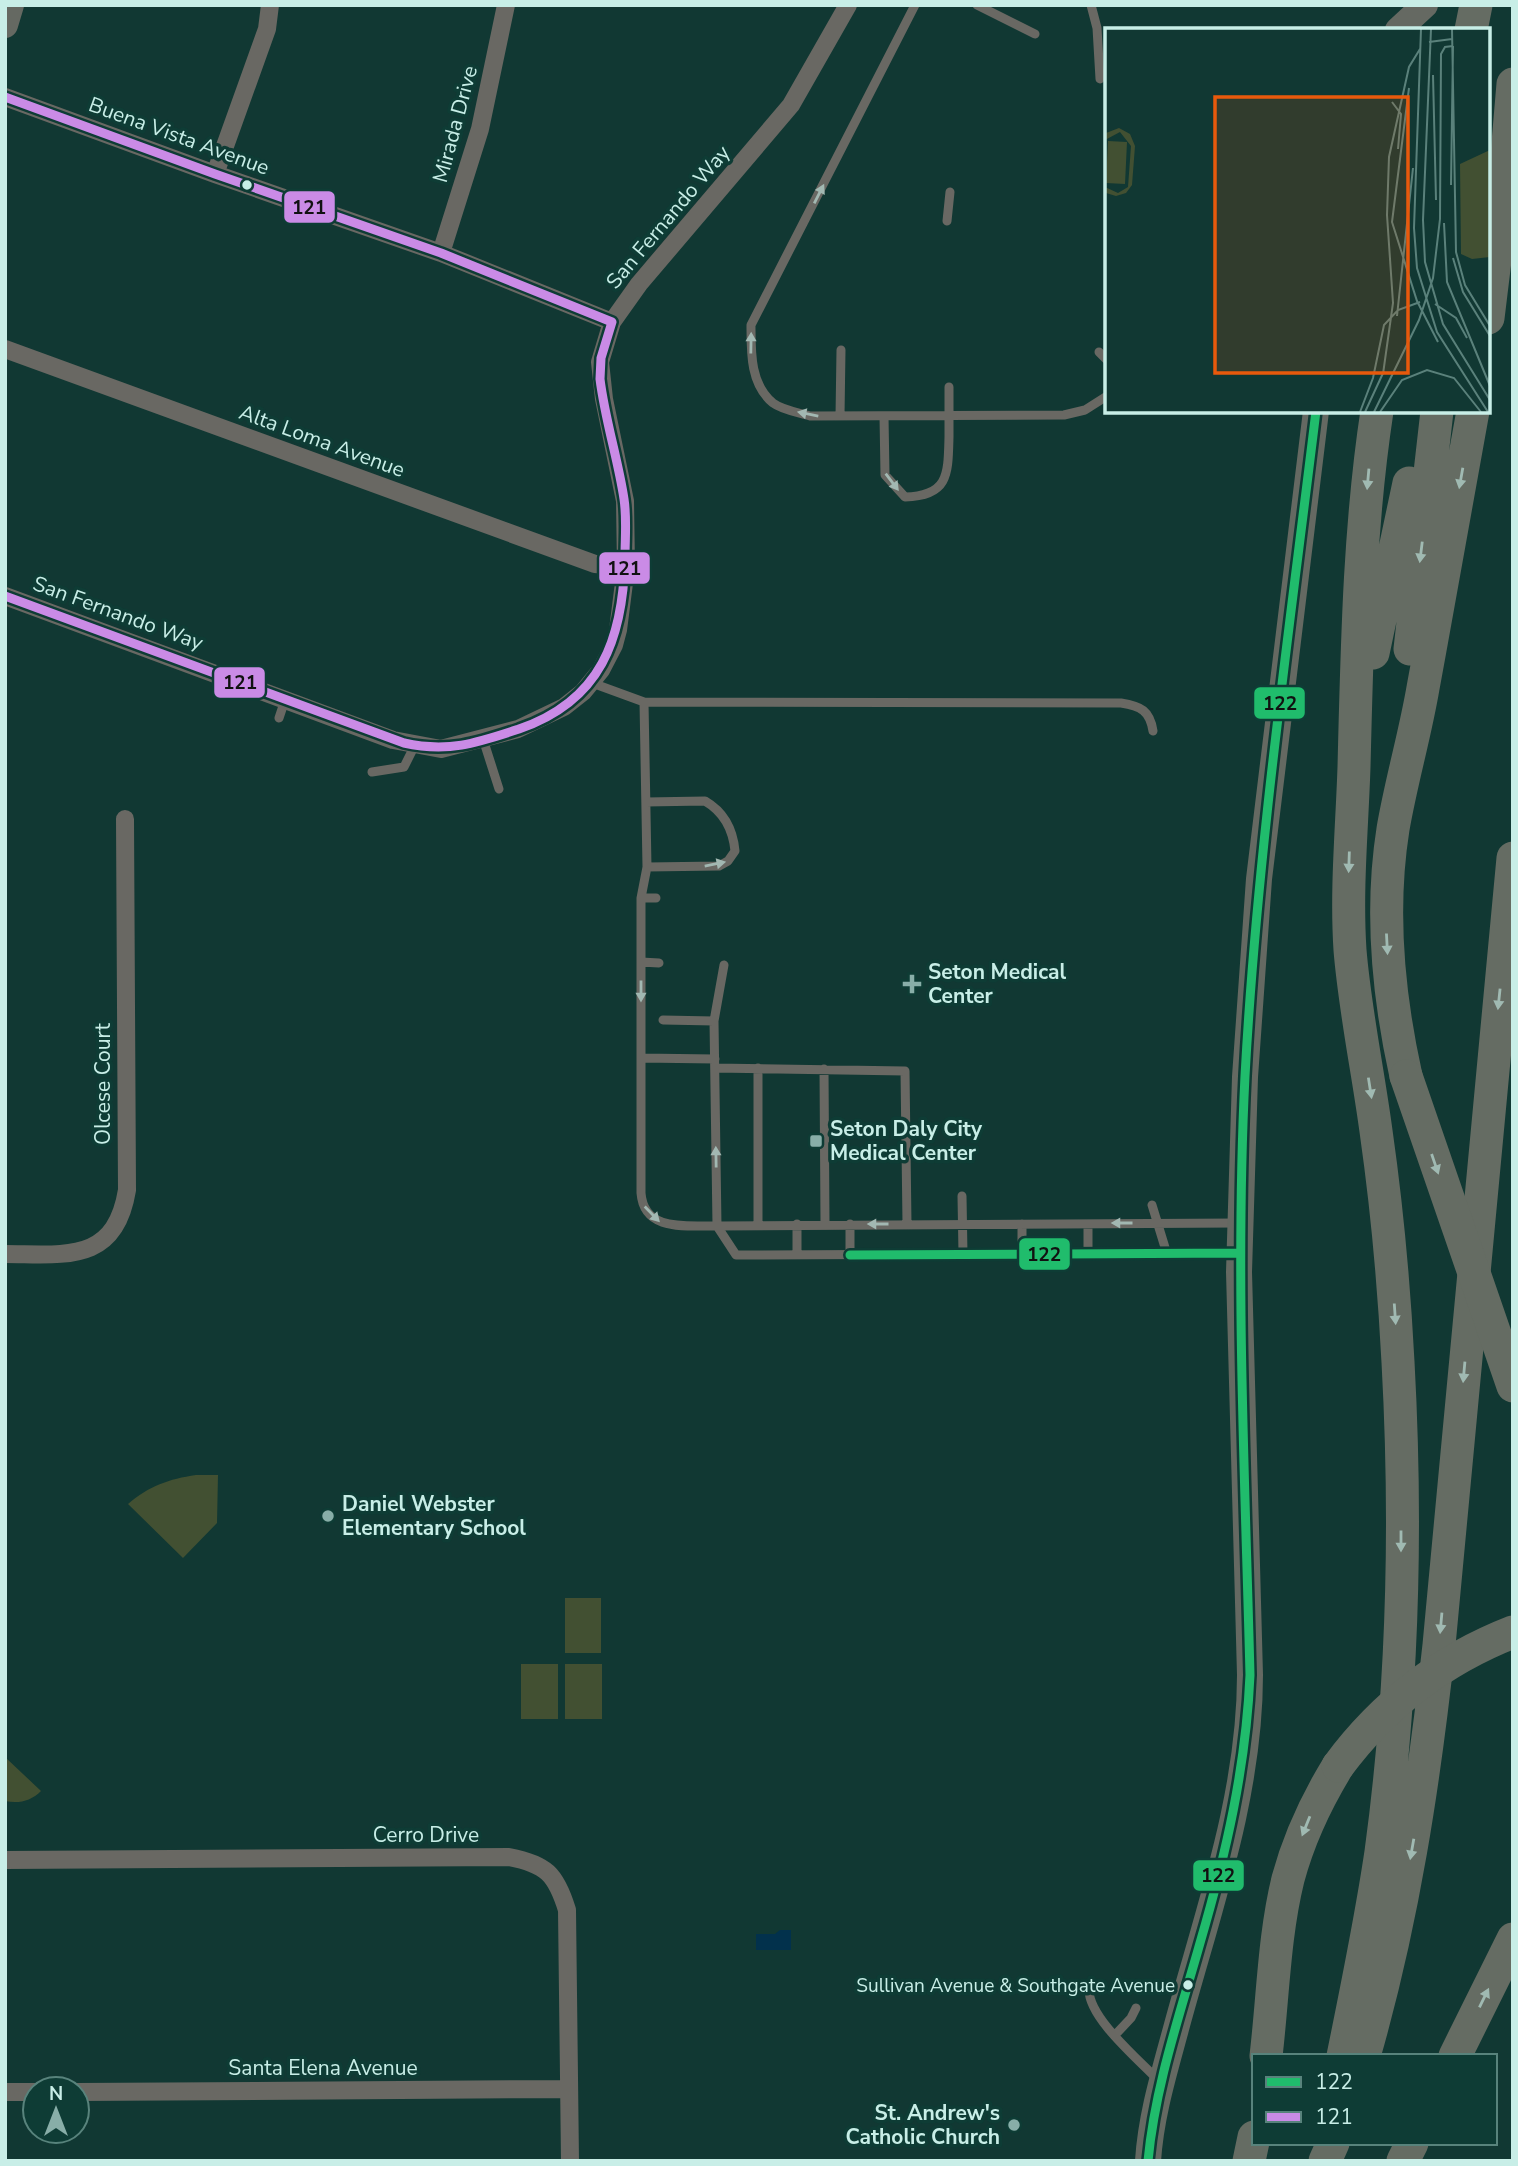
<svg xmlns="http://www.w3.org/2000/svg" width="1518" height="2166" font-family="'Nunito Sans',sans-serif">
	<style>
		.green { fill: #425032 }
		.water { fill: #02314c }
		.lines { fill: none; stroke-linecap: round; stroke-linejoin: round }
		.lane { stroke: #696863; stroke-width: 9 }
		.street { stroke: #696863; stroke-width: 18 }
		.secondary { stroke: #656962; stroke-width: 26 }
		.highway { stroke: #656c63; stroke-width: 33 }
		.highway-bridge { stroke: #656c63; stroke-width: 33 }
		.bus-1-casing { stroke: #0e3c35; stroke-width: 14 }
		.bus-2-casing { stroke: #0e3c35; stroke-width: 14 }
		.bus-1 { stroke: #20bc6c; stroke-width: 9 }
		.bus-2 { stroke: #ca8be6; stroke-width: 9 }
		.oneway { fill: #a2b8b2 }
		.oneway2 { fill: #a0bab2 }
		.bus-dot { fill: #c8eee7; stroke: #0e3c35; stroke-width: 2.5 }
		.poi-dot { fill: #88aea8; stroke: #0e3c35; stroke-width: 2.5 }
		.labels { text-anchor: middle; stroke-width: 7; stroke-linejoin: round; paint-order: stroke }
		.bus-label { font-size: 19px; fill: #c8eee7; stroke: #0e3c35; text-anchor: end }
		.street-label { font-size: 21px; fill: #c8eee7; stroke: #0e3c35 }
		.poi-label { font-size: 21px; font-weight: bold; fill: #c8eee7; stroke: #0e3c35; text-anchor: start }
		.inset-road { fill: none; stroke: #5a817b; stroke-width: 2 }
		.view { fill: #e8590c; fill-opacity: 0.15; stroke: #e8590c; stroke-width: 3.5 }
		.inset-edge { fill: none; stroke: #c8eee7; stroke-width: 3.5 }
		.line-badge { stroke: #0e3c35; stroke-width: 2.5 }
		.pale-badge-label { font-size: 19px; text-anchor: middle; font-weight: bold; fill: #111 }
	</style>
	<rect width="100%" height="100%" fill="#113833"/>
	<path class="green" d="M196 1475H218L217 1523 183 1558 128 1504C149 1486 169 1479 196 1475Z
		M565 1598H601V1653H565Z
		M521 1664H558V1719H521Z
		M565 1664H602V1719H565Z
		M5 1757 41 1791C31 1801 19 1804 5 1801Z"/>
	<path class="water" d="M780 1930H791V1950H756V1934H775Z"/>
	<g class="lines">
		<path class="lane" d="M915 5 751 325C751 352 750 384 773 403 782 410 800 413 810 416L1064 415 1085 410 1107 396
			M977 5 1035 34
			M1091 5 1097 28 1100 79
			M947 221 950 192
			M1099 352 1107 360
			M840 416 841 350
			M884 416 885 475 905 497C949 496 948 474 949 437 949 421 949 404 949 387
			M592 683 644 702 647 867 641 898V1193C644 1233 688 1225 717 1226L1238 1223
			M644 702 1121 703C1141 706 1150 711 1153 731
			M279 718 285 700
			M483 739 499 789
			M372 772 404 767 415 745
			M646 802 705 801C724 812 733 830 735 851L728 861 719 866 647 867
			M641 898H656
			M641 962 659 963
			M724 965 714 1021 717 1226 736 1255 1237 1253
			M663 1020 714 1021
			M641 1058 715 1059
			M715 1068 905 1071 907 1224
			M758 1068V1224
			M824 1069 825 1224
			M962 1196 963 1254
			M1152 1205 1167 1254
			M1022 1224V1254
			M1088 1224V1254
			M797 1255V1224
			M850 1255V1224
			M1089 1990C1089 2018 1138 2059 1157 2079
			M1115 2035 1131 2018 1136 2008"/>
		<path class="street" d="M5 97 215 174 441 253 612 322
			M215 174 267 29 270 5
			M441 253 480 129 506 5
			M5 349 595 564 626 567
			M5 596 393 740 441 749 518 729 564 707 583 692 601 670 614 645 618 630 626 567 625 501 604 399 600 362 612 322 639 284 791 105 848 5
			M5 1254C65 1254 115 1264 127 1190L125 819
			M5 1860 509 1857C546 1864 556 1874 567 1910L570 2161
			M5 2092H35
			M77 2092 569 2089"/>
		<path class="secondary" d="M5 25 11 5
			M1398 30 1425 5
			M1148 2161C1151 2114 1165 2070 1177 2025 1208 1911 1250 1795 1250 1675L1239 1272 1245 1077 1259 879 1316 411"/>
		<path class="highway" d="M1471 30 1476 5
			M1488 318 1505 178 1513 84
			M1410 649 1437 411
			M1373 653 1409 483
			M1406 1076C1388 995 1380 911 1393 829 1401 782 1415 735 1423 688 1440 596 1456 504 1473 411
			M1266 2056C1273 1997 1274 1936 1288 1879 1299 1838 1316 1802 1338 1766
			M1343 2056C1357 1988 1371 1920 1381 1852 1403 1690 1407 1525 1398 1362 1394 1285 1387 1208 1376 1131 1368 1071 1355 1011 1350 950 1346 889 1352 828 1354 767 1357 649 1359 529 1377 411
			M1364 2056C1403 1921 1424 1784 1439 1645L1513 858
			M1455 2056 1513 1939
			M1249 2161 1254 2137
			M1325 2161 1333 2143
			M1403 2161 1412 2143"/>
		<path class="highway-bridge" d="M1406 1076 1513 1386
			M1338 1766C1384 1704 1441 1660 1513 1632"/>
		<g class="bus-1-casing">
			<path id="bus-1" d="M850 1255 1239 1253
				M1148 2161C1155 2086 1180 2014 1200 1943 1226 1854 1246 1767 1250 1675 1245 1475 1235 1276 1245 1076 1257 854 1289 633 1316 411"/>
		</g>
		<g class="bus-2-casing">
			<path id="bus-2" d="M5 97 215 174 441 253 612 322
				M5 596 404 743C448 753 477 743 519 729 601 701 623 639 625 558 625 538 627 518 624 499 618 459 605 420 600 379L601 358 612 322"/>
		</g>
		<use href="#bus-1" class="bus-1"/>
		<use href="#bus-2" class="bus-2"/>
	</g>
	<defs><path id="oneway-solid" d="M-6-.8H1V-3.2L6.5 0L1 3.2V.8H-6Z" transform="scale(1.75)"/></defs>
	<g class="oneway">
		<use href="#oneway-solid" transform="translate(819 194) rotate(-63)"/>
		<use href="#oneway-solid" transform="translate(751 343) rotate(-89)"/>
		<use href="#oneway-solid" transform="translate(808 414) rotate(-169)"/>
		<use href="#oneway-solid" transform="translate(892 482) rotate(53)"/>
		<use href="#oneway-solid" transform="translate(715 864) rotate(-11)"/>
		<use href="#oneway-solid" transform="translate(641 991) rotate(90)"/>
		<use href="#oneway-solid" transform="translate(716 1157) rotate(-91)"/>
		<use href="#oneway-solid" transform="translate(652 1214) rotate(46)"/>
		<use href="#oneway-solid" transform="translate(1122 1223) rotate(180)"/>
		<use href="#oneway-solid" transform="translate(878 1224) rotate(180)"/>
	</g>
	<g class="oneway2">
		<use href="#oneway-solid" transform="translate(1461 478) rotate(100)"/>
		<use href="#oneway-solid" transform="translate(1368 479) rotate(95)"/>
		<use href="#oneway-solid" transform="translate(1421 552) rotate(97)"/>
		<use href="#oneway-solid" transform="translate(1349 862) rotate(92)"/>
		<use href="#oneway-solid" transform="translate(1387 944) rotate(87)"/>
		<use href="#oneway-solid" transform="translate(1499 999) rotate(96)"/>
		<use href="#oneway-solid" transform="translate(1370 1088) rotate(81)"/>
		<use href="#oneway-solid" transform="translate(1435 1164) rotate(71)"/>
		<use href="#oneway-solid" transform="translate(1395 1314) rotate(86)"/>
		<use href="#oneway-solid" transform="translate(1464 1372) rotate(95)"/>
		<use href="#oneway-solid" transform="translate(1401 1541) rotate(90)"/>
		<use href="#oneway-solid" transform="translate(1441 1623) rotate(95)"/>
		<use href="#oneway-solid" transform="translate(1306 1826) rotate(112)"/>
		<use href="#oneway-solid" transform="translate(1412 1849) rotate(100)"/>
		<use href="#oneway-solid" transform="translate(1484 1998) rotate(-64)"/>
	</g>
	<g class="bus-dot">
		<circle cx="247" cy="185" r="6"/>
		<circle cx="1188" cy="1985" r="6"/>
	</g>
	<g class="poi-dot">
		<path d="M908.5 973.5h7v7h7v7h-7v7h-7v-7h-7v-7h7z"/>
		<rect x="809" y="1134" width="14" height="14" rx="3.5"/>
		<circle cx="328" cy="1516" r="7"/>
		<circle cx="1014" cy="2125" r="7"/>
	</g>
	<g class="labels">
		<g class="bus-label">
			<text x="1175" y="1992">Sullivan Avenue &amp; Southgate Avenue</text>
		</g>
		<g class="street-label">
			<text transform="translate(455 124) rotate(-75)" y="7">Mirada Drive</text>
			<text transform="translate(179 136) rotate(20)" y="7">Buena Vista Avenue</text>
			<text transform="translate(668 217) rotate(-50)" y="7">San Fernando Way</text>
			<text transform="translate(322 441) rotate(20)" y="7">Alta Loma Avenue</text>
			<text transform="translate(118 613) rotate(20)" y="7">San Fernando Way</text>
			<text transform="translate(103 1084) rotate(-90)" y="7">Olcese Court</text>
			<text x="426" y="1842">Cerro Drive</text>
			<text x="323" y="2075">Santa Elena Avenue</text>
		</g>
		<g class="poi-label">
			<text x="928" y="979">Seton Medical<tspan x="928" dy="24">Center</tspan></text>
			<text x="830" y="1136">Seton Daly City<tspan x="830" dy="24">Medical Center</tspan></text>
			<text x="342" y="1511">Daniel Webster<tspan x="342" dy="24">Elementary School</tspan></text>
			<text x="1000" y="2120" text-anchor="end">St. Andrew's<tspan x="1000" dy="24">Catholic Church</tspan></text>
		</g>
	</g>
	<g transform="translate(1105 28)">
		<rect width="385" height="385" fill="#113833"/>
		<path d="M14 100 25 106 30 118 27 157 21 165 11 168 1 165 0 159 13 165 23 159 26 118 15 104 0 112 1 105ZM3 113 22 114 20 156 1 155ZM385 122V229L367 231 356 226 355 136Z" fill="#425032"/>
		<path class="inset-road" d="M316 1 309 200 312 240 332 304 383 384M326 1 318 192 320 234 338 296 385 372M347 1 351 224 360 257 385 298M324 14 347 11M328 47 331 172M304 60 287 194 312 273 333 314M287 74 296 86 293 121M346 157 348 18M339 195 342 254 385 358M348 230 358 264 385 308M330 276 351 290 362 310M292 288 308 140M278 346 288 275 282 187 284 129 304 39 315 21M255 384 268 350 279 297 293 282 315 274M260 384 279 343M269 384 314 292 328 250 335 191 336 26 340 19 348 18M275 384 297 352 322 342 349 350 376 384"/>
		<path class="view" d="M110 69H303V345H110Z"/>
		<rect width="385" height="385" class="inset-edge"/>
	</g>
	<g class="line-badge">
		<rect x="283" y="190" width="53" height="34" rx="7" fill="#ca8be6"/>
		<rect x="598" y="551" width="53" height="34" rx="7" fill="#ca8be6"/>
		<rect x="213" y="666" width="53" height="33" rx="7" fill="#ca8be6"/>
		<rect x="1253" y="686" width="53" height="34" rx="7" fill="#20bc6c"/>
		<rect x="1018" y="1237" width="53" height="34" rx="7" fill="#20bc6c"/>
		<rect x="1192" y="1859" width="53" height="33" rx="7" fill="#20bc6c"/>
	</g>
	<g class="pale-badge-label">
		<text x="309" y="214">121</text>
		<text x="624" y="575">121</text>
		<text x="240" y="689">121</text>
		<text x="1280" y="710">122</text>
		<text x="1044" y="1261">122</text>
		<text x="1218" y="1882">122</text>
	</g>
	<rect width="1518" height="2166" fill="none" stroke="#c8eee7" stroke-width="14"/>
	<rect x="1252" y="2054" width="245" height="91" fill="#0e3c35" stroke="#58837c" stroke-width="2"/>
	<rect x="1266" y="2077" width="35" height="10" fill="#20bc6c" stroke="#58837c" stroke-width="2"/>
	<text x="1315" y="2089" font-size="21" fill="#c8eee7">122</text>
	<rect x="1266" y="2112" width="35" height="10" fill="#ca8be6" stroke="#58837c" stroke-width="2"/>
	<text x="1315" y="2124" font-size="21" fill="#c8eee7">121</text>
	<g transform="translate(56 2110)"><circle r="33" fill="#0e3c35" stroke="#58837c" stroke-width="2"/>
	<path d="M0-5L12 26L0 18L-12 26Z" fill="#88aea8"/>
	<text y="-10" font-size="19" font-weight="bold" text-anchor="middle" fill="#c8eee7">N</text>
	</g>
</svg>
